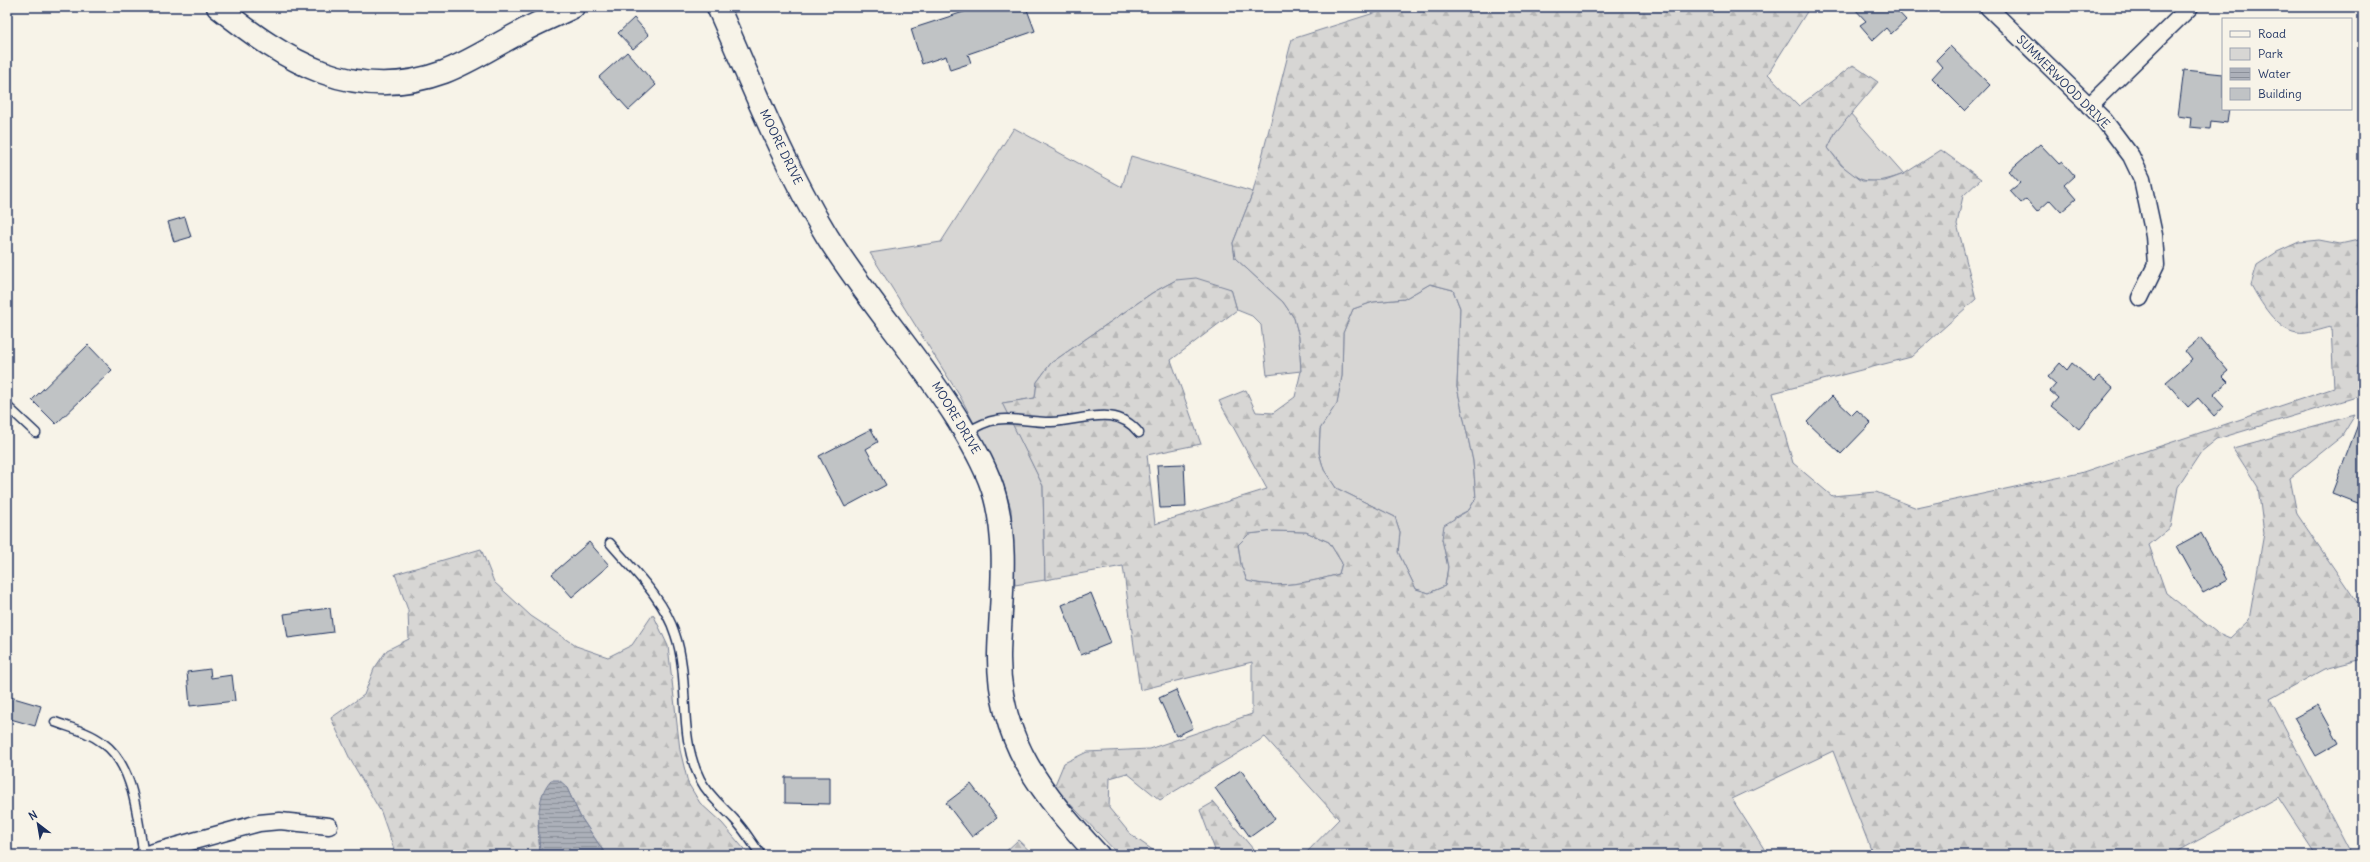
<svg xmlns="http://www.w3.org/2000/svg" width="2370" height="862" font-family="Delius,sans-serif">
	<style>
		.green { fill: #d7d6d4; stroke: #798299 }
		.forest { fill: url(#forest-firs); stroke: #798299; fill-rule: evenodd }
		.water { fill: url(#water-rules); stroke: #727c95 }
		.building { fill: #c0c3c5; stroke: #1b2f5e }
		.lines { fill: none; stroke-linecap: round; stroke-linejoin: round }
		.lane-casing { stroke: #1b2f5e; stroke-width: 11 }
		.street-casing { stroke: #1b2f5e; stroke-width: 19 }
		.secondary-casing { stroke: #1b2f5e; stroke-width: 25 }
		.lane { stroke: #f7f3e8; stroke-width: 8 }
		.street { stroke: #f7f3e8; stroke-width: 16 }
		.secondary { stroke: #f7f3e8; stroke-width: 22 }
		.labels { text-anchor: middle; stroke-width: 3; stroke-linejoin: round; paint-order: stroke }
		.street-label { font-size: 12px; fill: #1b2f5e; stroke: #f7f3e8 }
	</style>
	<defs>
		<pattern id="forest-firs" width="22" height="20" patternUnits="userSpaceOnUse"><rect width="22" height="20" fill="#d7d6d4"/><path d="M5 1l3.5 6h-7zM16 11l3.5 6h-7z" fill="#b8b8b8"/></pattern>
		<pattern id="water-rules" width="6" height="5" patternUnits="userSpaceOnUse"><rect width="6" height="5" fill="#acb0b9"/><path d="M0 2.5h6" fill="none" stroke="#8b909a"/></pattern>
	</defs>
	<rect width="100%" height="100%" fill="#f7f3e8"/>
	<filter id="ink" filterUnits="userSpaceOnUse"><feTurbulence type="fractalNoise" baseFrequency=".025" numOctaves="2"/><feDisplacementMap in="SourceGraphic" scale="8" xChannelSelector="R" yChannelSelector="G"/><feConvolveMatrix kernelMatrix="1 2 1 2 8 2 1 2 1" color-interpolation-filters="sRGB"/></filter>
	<g filter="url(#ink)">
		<path class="green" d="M1850 113 1904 174C1863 189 1854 181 1828 148L1835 133Z
			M1014 128 1122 187 1131 156 1253 192 1233 243 1235 258 1283 302 1294 318 1299 337 1301 371 1267 375 1261 325 1252 316 1237 310 1231 289 1176 280 1152 293 1051 363 1037 382 1035 398 1003 403 1043 486 1045 580 1015 585 1011 509 1001 476 961 398 870 253 941 242Z
			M1430 284 1453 290 1460 308 1457 387 1473 461 1476 498 1469 510 1455 517 1442 539 1448 567 1445 586 1429 593 1416 589 1398 552 1400 532 1395 517 1336 488 1324 470 1319 453 1320 429 1337 402 1342 376 1343 333 1353 309 1373 302 1404 299Z
			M1274 531 1306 532 1329 542 1342 563 1339 574C1309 583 1279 589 1247 581L1241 565 1238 544 1249 534Z"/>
		<path class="forest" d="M1393 7H1706L1711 11 1717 7H1802L1808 10 1768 74 1799 106 1853 65 1878 82 1835 133 1828 148 1841 165 1862 181H1885L1904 174 1941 150 1981 179 1963 196 1957 224 1976 299 1911 357 1773 393 1793 463 1832 496 1876 492 1917 508 2080 473 2334 388 2331 327C2322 329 2306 335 2297 333 2276 330 2260 301 2251 285L2257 265 2277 252 2299 242 2319 240 2340 244 2363 239V284L2358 286 2363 308V395L2217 439 2201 452 2178 487 2171 527 2149 545 2166 593 2216 632 2230 638 2249 620 2264 533 2258 487 2233 448 2355 415 2342 436 2290 478 2297 514 2363 611V659L2324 669 2270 699 2352 855H2316L2278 797 2171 855H1873L1833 751 1732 799 1768 855H1304L1339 819 1265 737 1160 800 1127 773 1110 778 1109 808 1131 835 1160 855H1119L1054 787 1064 763 1087 752 1149 749 1252 714V662L1140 690 1123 566 1045 580 1043 486 1002 403 1035 398 1037 382 1051 363 1152 293 1176 280 1196 278 1231 289 1237 310 1171 360 1201 444 1147 455 1155 524 1267 489 1219 401 1246 390 1256 412 1273 413 1295 397 1301 371 1299 337 1294 318 1283 302 1235 258 1233 243 1253 192 1292 39ZM1430 284 1453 290 1460 308 1457 387 1473 461 1476 498 1469 510 1444 525 1442 539 1448 567 1445 586 1429 593 1416 589 1398 552 1400 532 1395 517 1336 488 1324 470 1319 453 1320 429 1337 403 1342 376 1343 333 1353 309 1373 302 1404 299ZM1274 531 1306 532 1329 542 1342 563 1339 574C1308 583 1279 589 1247 581L1241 565 1238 545 1249 534Z
			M481 549 494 582 531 616 576 646 608 657 632 645 653 614 668 646 680 750 688 783 700 803 722 823 749 855H606L580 816 566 786 538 825 540 855H396L381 812 350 759 331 718 364 695 374 669 387 650 409 639 408 610 395 574Z
			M1214 802 1258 855H1210L1215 850 1200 810Z
			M1018 840 1034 855H1002Z"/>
		<path class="water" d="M551 780H559L566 786 580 816 606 855H540C539 832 534 798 551 780Z"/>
		<path class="building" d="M979 7H1026L1035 31 968 54 971 63 950 70 946 56 922 64 911 29Z
			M1853 7H1894L1906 20 1891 34 1886 28 1873 40 1860 25 1866 21Z
			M634 18 649 35 633 49 618 33Z
			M1950 46 1990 85 1965 111 1932 78 1942 67 1936 60Z
			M627 52 656 85 629 110 599 77Z
			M2184 70 2223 74V109H2229L2227 123 2211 121 2210 129 2190 127 2191 118 2178 116Z
			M2040 144 2059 164 2062 162 2074 176 2064 185 2076 199 2061 212 2050 200 2037 212 2026 199 2021 203 2010 191 2020 183 2009 171Z
			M185 217 191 237 174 242 168 222Z
			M2200 338 2228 371 2222 376 2228 382 2213 395 2224 407 2214 416 2198 398 2188 407 2166 382 2192 360 2185 351Z
			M88 345 112 370 56 424 32 400Z
			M2060 363 2067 370 2072 363 2094 381 2099 376 2113 388 2079 429 2051 406 2058 398 2050 391 2056 384 2048 377Z
			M1832 396 1852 415 1857 410 1871 423 1841 454 1807 422Z
			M2362 414H2363V505L2332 493Z
			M871 429 878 442 866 449 886 485 845 507 819 456Z
			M1184 464 1186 507 1160 508 1157 465Z
			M2201 533 2227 580 2203 593 2177 546Z
			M589 542 609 565 572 597 552 574Z
			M1091 593 1111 643 1081 655 1062 605Z
			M330 608 333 632 288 638 284 614Z
			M210 669 211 678 232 675 235 701 190 706 187 672Z
			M1176 690 1193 728 1176 736 1159 698Z
			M7 696 41 706 35 726 7 718Z
			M2318 705 2339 743 2316 756 2294 718Z
			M1241 770 1275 819 1250 837 1215 788Z
			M785 777H830V804L785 803Z
			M971 784 997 818 972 837 946 803Z"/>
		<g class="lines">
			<g class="lane-casing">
				<path id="lane" d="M7 406 36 433
					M966 433C1001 410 1014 422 1051 422 1082 421 1116 403 1139 433
					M610 543C633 570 664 599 675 634 691 680 677 734 700 779 708 795 722 806 734 819 744 829 752 843 761 855
					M55 722C71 728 89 732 103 743 135 766 137 819 144 855"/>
			</g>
			<g class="street-casing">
				<path id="street" d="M1988 7 2104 120 2131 156 2142 179 2154 235 2156 265 2140 298
					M2089 106 2190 7
					M143 855 259 823 280 821 329 826"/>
			</g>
			<g class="secondary-casing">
				<path id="secondary" d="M218 7C285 61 354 105 444 72 470 62 494 46 519 33 536 23 555 16 573 7
					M718 7C752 84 783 164 827 236 867 300 918 356 958 420 972 444 988 470 995 497 1009 550 1000 602 999 655 998 741 1043 795 1098 855"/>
			</g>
			<use href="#lane" class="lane"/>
			<use href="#street" class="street"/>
			<use href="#secondary" class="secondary"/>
		</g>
	</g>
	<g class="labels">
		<g class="street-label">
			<text transform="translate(2063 82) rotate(45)" y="4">SUMMERWOOD DRIVE</text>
			<text transform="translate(781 147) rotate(64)" y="4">MOORE DRIVE</text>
			<text transform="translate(956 418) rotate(59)" y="4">MOORE DRIVE</text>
		</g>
	</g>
	<rect width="2370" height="862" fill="none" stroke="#f7f3e8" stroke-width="24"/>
	<rect x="12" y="12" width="2346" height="838" fill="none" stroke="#1b2f5e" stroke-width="1.5" filter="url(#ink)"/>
	<rect x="2222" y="18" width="130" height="92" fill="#f7f3e8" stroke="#9fa5b1"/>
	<rect x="2230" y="31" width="20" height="6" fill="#f7f3e8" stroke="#9fa5b1"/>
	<text x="2258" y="38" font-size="12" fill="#1b2f5e">Road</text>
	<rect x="2230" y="48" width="20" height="12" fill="#d7d6d4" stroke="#9fa5b1"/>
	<text x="2258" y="58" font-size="12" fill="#1b2f5e">Park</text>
	<rect x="2230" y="68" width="20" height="12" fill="url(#water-rules)" stroke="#9fa5b1"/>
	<text x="2258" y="78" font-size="12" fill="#1b2f5e">Water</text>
	<rect x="2230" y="88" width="20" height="12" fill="#c0c3c5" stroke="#9fa5b1"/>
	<text x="2258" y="98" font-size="12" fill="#1b2f5e">Building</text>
	<g transform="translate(38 824) rotate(329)" stroke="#f7f3e8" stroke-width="3" paint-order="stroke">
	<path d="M0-3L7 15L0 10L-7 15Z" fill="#1b2f5e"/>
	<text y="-6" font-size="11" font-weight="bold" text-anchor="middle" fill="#1b2f5e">N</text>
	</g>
</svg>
